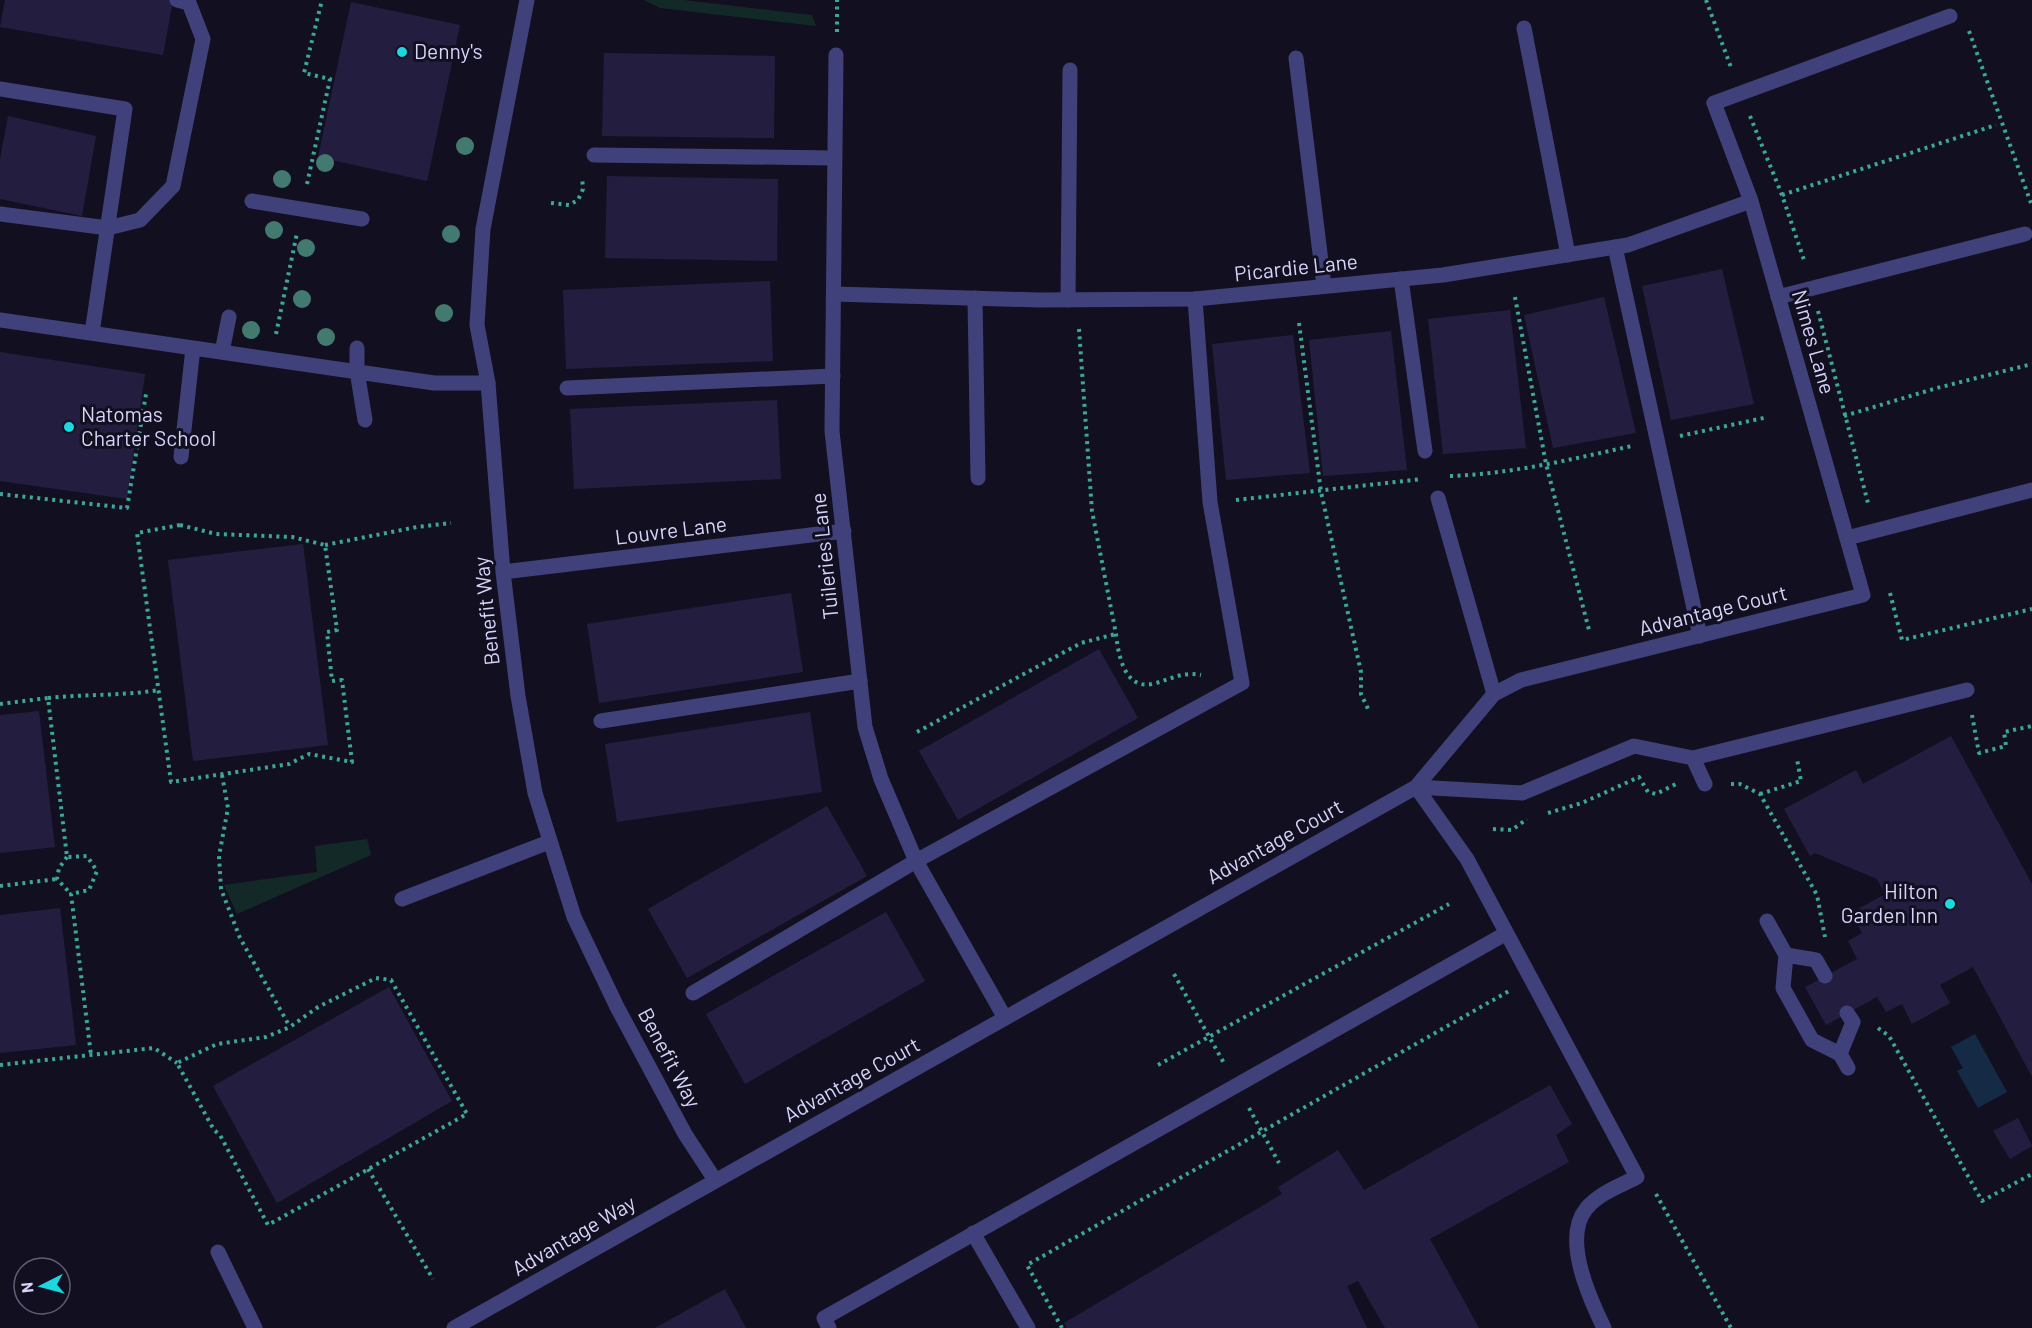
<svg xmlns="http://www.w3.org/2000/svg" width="2032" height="1328" font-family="Barlow,sans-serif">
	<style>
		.green { fill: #132927 }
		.water { fill: #152a45 }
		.building { fill: #231e3f }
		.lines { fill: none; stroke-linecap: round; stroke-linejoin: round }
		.path { stroke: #3ca699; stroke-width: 4; stroke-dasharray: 3 4.5; stroke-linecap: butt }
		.lane { stroke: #40417a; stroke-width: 15 }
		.street { stroke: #40417a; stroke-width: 15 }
		.tree { fill: #427a70 }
		.poi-dot { fill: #1ad7e0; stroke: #121020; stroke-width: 2 }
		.labels { text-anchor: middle; stroke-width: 6; stroke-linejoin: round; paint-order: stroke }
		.poi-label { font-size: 21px; fill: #d6d4fa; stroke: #121020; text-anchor: start }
		.street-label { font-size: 21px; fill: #d6d4fa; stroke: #121020 }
	</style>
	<rect width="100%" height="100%" fill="#121020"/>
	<path class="green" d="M644 0H684L812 15 816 26 660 8Z
		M367 839 371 855 237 914 224 885 317 872 315 846Z"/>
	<path class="water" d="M1975 1034 2007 1092 1978 1108 1957 1071 1963 1068 1951 1047Z"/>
	<path class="building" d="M5 0H173L163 55 0 27Z
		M351 2 460 25 427 181 318 157Z
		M604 53 775 56 774 138 602 136Z
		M8 116 96 136 82 216 0 199V159Z
		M607 176 778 179 777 261 605 258Z
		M1722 269 1754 404 1671 420 1642 286Z
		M770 281 773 361 566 369 563 290Z
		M1604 297 1636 433 1553 448 1524 315Z
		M1510 310 1526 448 1443 454 1428 319Z
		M1391 331 1407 470 1323 476 1309 340Z
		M1293 335 1310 473 1226 480 1212 344Z
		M0 352 145 374 127 499 0 481Z
		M777 400 781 479 574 489 570 409Z
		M303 544 328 745 193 761 168 560Z
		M791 593 803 672 599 703 587 624Z
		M1099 649 1138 718 958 820 919 751Z
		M39 711 55 847 0 853V715Z
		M810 712 822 792 617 822 605 744Z
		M1951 736 2032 884V1077L1973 967 1940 985 1950 1003 1912 1024 1902 1004 1886 1012 1877 997 1826 1025 1805 987 1857 959 1848 941 1862 933 1851 913 1885 894 1877 879 1815 853 1810 856 1784 809 1856 770 1863 784Z
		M827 806 867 876 687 978 648 909Z
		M60 908 76 1045 0 1053V915Z
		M886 912 925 981 745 1084 706 1014Z
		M389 987 452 1101 277 1203 213 1086Z
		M1550 1085 1572 1124 1556 1135 1569 1162 1430 1239 1479 1328H1385L1358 1281 1347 1286 1367 1328H1067L1064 1323 1282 1194 1278 1187 1338 1150 1364 1190Z
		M2018 1118 2032 1146 2010 1159 1993 1131Z
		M725 1289 746 1328H655Z"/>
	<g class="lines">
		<path class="path" d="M1706 0 1732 70
			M1969 31 2032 206
			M837 32V0
			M1750 116 1782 195 1805 263
			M307 184 330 79 304 73 322 0
			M1782 195 1996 125
			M551 203 569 205 578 200 583 189 582 177
			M1515 297 1546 464 1589 630
			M1818 311 1869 507
			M1299 323 1321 492 1361 672V694L1369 711
			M1079 329 1092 511 1116 634C1118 653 1124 690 1152 684 1170 680 1182 671 1201 675
			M276 334 297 233
			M1844 416 1937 388 2032 364
			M1680 436 1768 417
			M1450 476C1512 474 1572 459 1632 446
			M0 494 127 508 146 394
			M1236 500 1422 479
			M180 525 216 534 292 537 325 545 337 630 327 632 332 681 342 680 352 762 309 754 289 764 171 782 137 533Z
			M325 545 417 527 451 523
			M1890 593 1902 640 2032 609
			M48 698C85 694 122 696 159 690
			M0 704 48 698 67 857 87 856 97 871 89 890 71 894 91 1055
			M1972 715 1979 753 2006 746 2004 732 2032 726
			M917 732 1081 643 1116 634
			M222 775 228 808 219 856 221 889 240 938 290 1027
			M1731 784H1740L1760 794 1817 895 1825 937
			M1760 794 1801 781 1797 759
			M1548 813 1582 803 1639 777 1648 792 1656 794 1678 783
			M1493 829 1512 830 1527 819
			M67 857 59 868 57 879 71 894
			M0 886 57 879
			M1174 974 1225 1065
			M376 978 391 980 467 1114 268 1225 220 1135 214 1130 177 1063 217 1044 266 1037 290 1027 318 1007Z
			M1878 1028 1889 1036 1982 1201 2032 1174
			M0 1065 154 1048 177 1063
			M1158 1065 1449 904
			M1249 1108 1279 1163
			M368 1169 433 1279
			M1656 1194 1731 1328
			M1062 1328 1027 1265 1509 991"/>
		<path class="lane" d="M1524 28 1568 255
			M1296 58 1324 286
			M0 89 125 109 92 333
			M1714 103 1950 16
			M594 155 834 158
			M252 201 362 219
			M0 214 108 228 140 220 173 186 203 39 189 3 177 0
			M1615 247 1700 636
			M1401 279 1425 451
			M1778 297 2025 234
			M975 298 978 478
			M1068 300 1070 70
			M0 320 434 383H488
			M357 348V371L365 420
			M222 352 229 317
			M567 388 833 376
			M181 457 193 348
			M1438 498 1494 694
			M1847 538 2032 490
			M601 721 860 681
			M1693 758 1705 784
			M1416 787 1467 859 1637 1177C1620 1186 1599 1193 1586 1209 1562 1239 1590 1299 1604 1328
			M1416 787 1522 793 1634 746 1693 758 1967 690
			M402 899 549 842
			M1767 921 1786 955 1783 988 1812 1040 1840 1054 1848 1068
			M1786 955 1816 960 1825 976
			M693 993 916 861 1242 683 1210 502 1195 299
			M1840 1054 1853 1022 1847 1013
			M973 1233 1028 1328
			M218 1252 255 1328
			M829 1328 824 1318 1505 934"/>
		<path class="street" d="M527 0 483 229 477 325 488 383 503 572 518 696 535 793 574 917 617 1007 685 1134 715 1180
			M836 55 832 431 865 727 881 779 916 861 1005 1018
			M834 294 1039 300 1195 299 1443 275 1628 245 1751 201
			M503 572 844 531
			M454 1328 1416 787 1494 694 1521 680 1863 595 1751 201 1714 103"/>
	</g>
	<g class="tree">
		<circle cx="465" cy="146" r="9"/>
		<circle cx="325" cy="163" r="9"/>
		<circle cx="282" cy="179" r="9"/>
		<circle cx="274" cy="230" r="9"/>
		<circle cx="451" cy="234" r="9"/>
		<circle cx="306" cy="248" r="9"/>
		<circle cx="302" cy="299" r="9"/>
		<circle cx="444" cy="313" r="9"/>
		<circle cx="251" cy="330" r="9"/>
		<circle cx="326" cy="337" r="9"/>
	</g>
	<g class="poi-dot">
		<circle cx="402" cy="52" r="6"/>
		<circle cx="69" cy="427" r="6"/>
		<circle cx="1950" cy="904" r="6"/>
	</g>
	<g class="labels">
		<g class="poi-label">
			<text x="414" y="59">Denny's</text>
			<text x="81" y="422">Natomas<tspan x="81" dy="24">Charter School</tspan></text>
			<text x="1938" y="899" text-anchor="end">Hilton<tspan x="1938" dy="24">Garden Inn</tspan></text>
		</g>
		<g class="street-label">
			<text transform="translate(1296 268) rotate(-6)" y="7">Picardie Lane</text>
			<text transform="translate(1813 342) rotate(74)" y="7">Nimes Lane</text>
			<text transform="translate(671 531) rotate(-7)" y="7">Louvre Lane</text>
			<text transform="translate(825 556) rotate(-96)" y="7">Tuileries Lane</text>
			<text transform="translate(487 611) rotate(-96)" y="7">Benefit Way</text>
			<text transform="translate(1713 611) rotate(-14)" y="7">Advantage Court</text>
			<text transform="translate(1275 842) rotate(-29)" y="7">Advantage Court</text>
			<text transform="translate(669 1058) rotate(62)" y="7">Benefit Way</text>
			<text transform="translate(852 1080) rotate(-29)" y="7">Advantage Court</text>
			<text transform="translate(574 1236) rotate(-30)" y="7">Advantage Way</text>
		</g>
	</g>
	<g transform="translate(42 1286) rotate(264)"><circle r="28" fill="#121020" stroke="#605e77" stroke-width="1.5"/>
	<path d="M0-4.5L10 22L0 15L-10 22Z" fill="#1ad7e0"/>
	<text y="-9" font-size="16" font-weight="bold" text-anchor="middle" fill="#d6d4fa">N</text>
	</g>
</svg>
